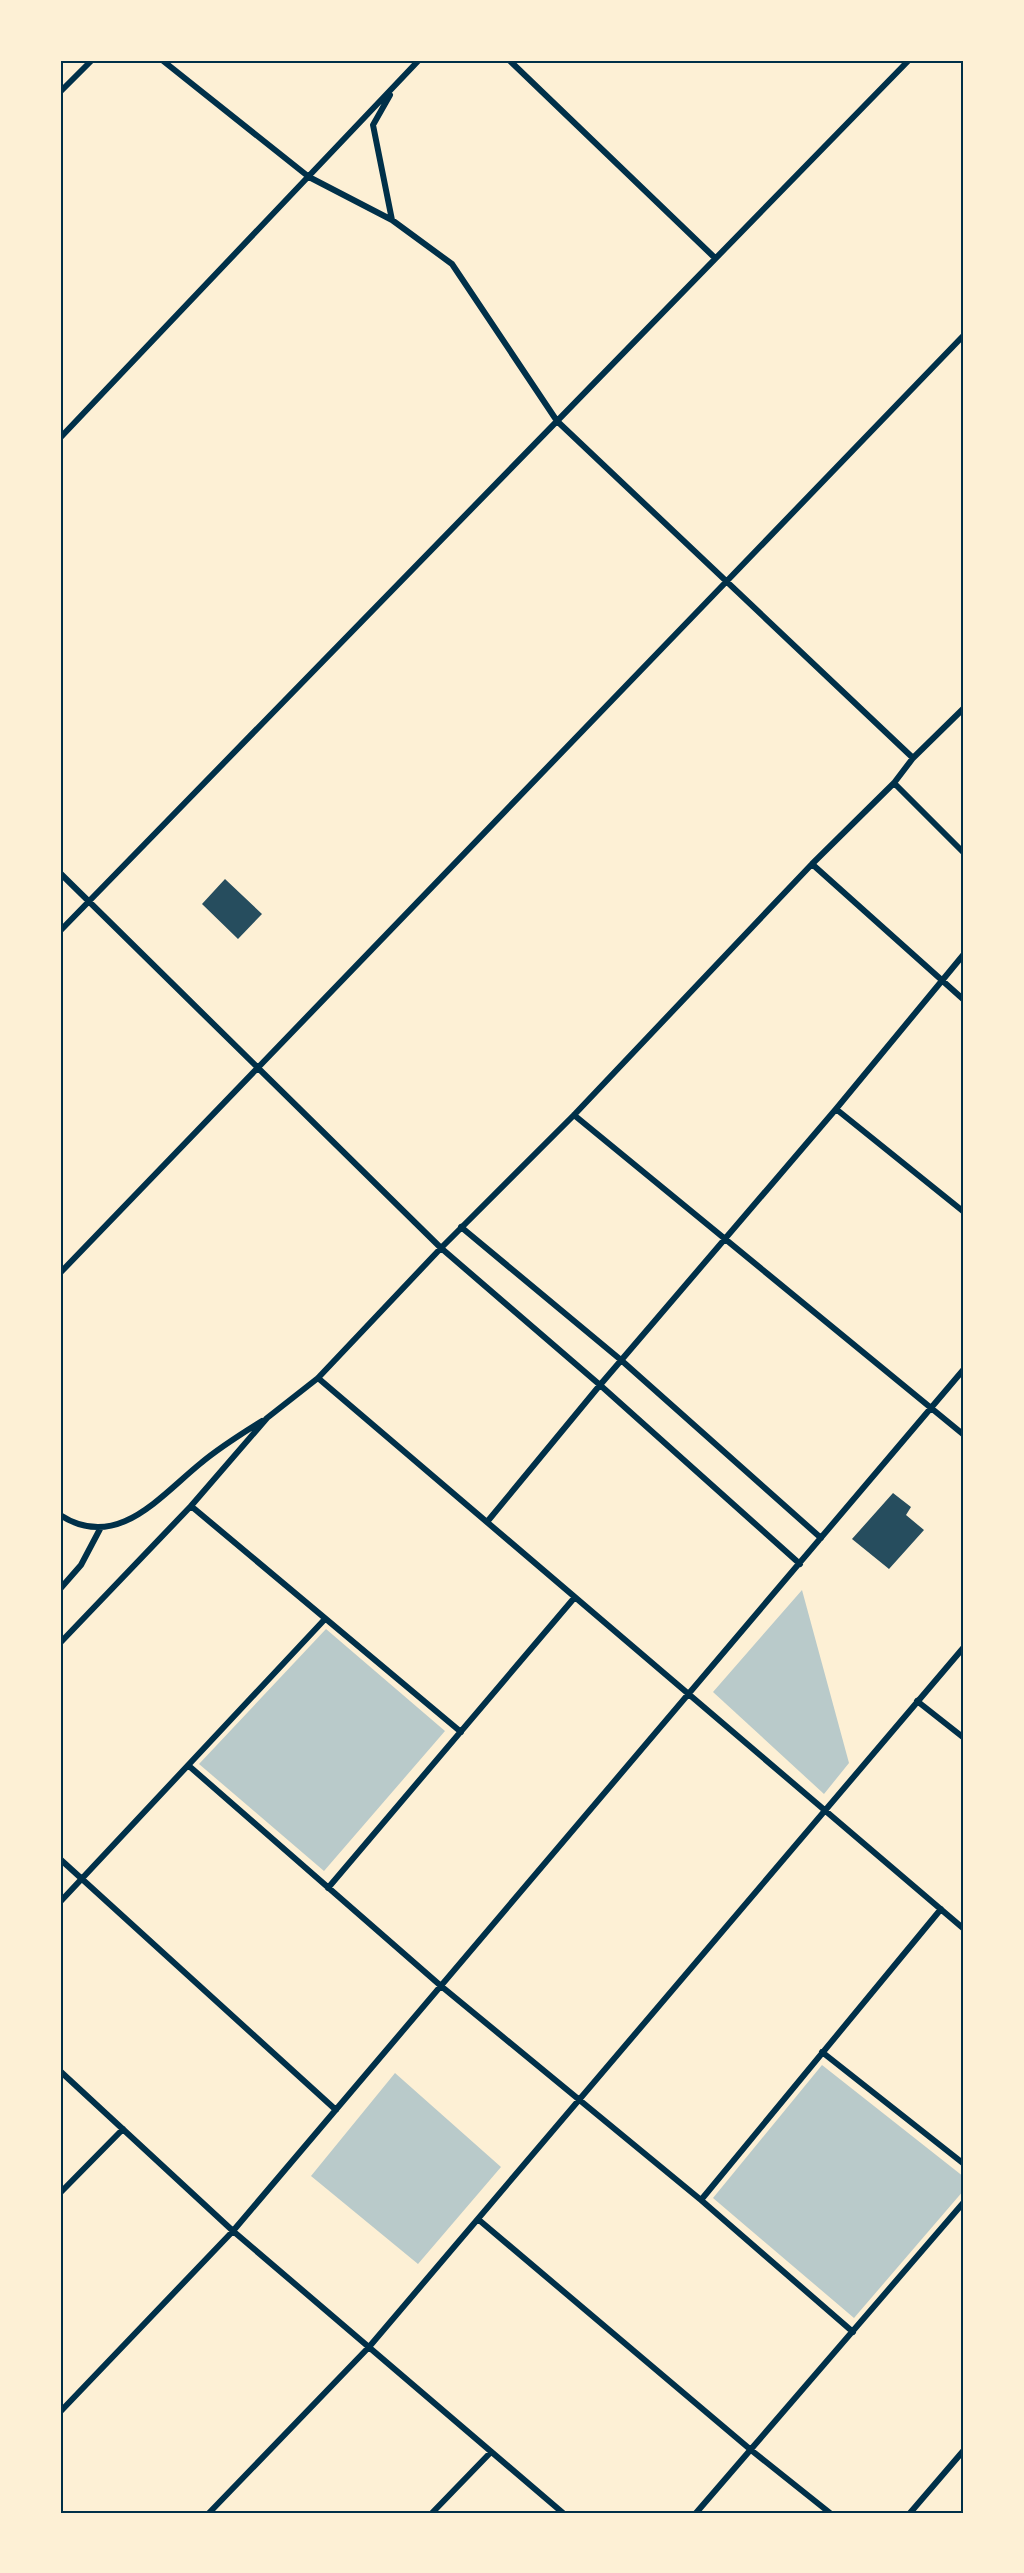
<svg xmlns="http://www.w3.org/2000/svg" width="1024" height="2573" font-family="'Archivo Narrow',sans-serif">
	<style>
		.green { fill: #b9caca }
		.building { fill: #264d5e }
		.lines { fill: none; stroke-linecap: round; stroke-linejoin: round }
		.minor { stroke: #003049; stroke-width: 6 }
		.neatline { fill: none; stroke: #003049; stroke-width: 2 }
	</style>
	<rect width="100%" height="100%" fill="#fdf0d5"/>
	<path class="green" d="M802 1590 849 1763 824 1794 713 1692Z
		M326 1629 445 1731 324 1871 199 1764Z
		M822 2065 964 2177V2190L854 2318 713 2198Z
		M395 2073 501 2167 418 2264 311 2176Z"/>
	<path class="building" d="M225 879 262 914 238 939 202 904Z
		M893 1493 911 1507 906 1515 924 1530 889 1569 852 1539Z"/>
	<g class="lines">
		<path class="minor" d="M162 60 309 177 392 220 452 264 557 421 913 758
			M509 60 715 258
			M60 92 92 60
			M390 95 373 125 392 220
			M60 438 419 60
			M894 783 964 853
			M812 864 964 1000
			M60 873 441 1248 600 1385 800 1564
			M60 931 909 60
			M836 1109 964 1212
			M574 1115 964 1435
			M461 1227 621 1360 821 1538
			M60 1273 964 335
			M318 1378 964 1929
			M191 1506 461 1732
			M60 1515C117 1552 160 1496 201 1463 220 1447 241 1434 262 1421
			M487 1522 600 1385 836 1109 964 954
			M60 1589 81 1565 100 1529
			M60 1643 191 1506 267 1418 318 1378 441 1248 574 1115 812 864 894 783 913 758 964 708
			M917 1701 964 1738
			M189 1766 441 1986 701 2200 853 2332
			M60 1859 336 2110
			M328 1888 575 1597
			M60 1902 325 1619
			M822 2052 964 2164
			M60 2071 233 2231 563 2513
			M60 2193 123 2129
			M701 2200 941 1909
			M479 2220 751 2450 830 2513
			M60 2412 233 2231 964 1369
			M209 2513 369 2347 964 1647
			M432 2513 491 2452
			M696 2513 964 2202
			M910 2513 964 2450"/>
	</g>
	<rect width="1024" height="2573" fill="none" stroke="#fdf0d5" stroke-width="123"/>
	<rect x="62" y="62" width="900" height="2450" class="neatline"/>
</svg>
